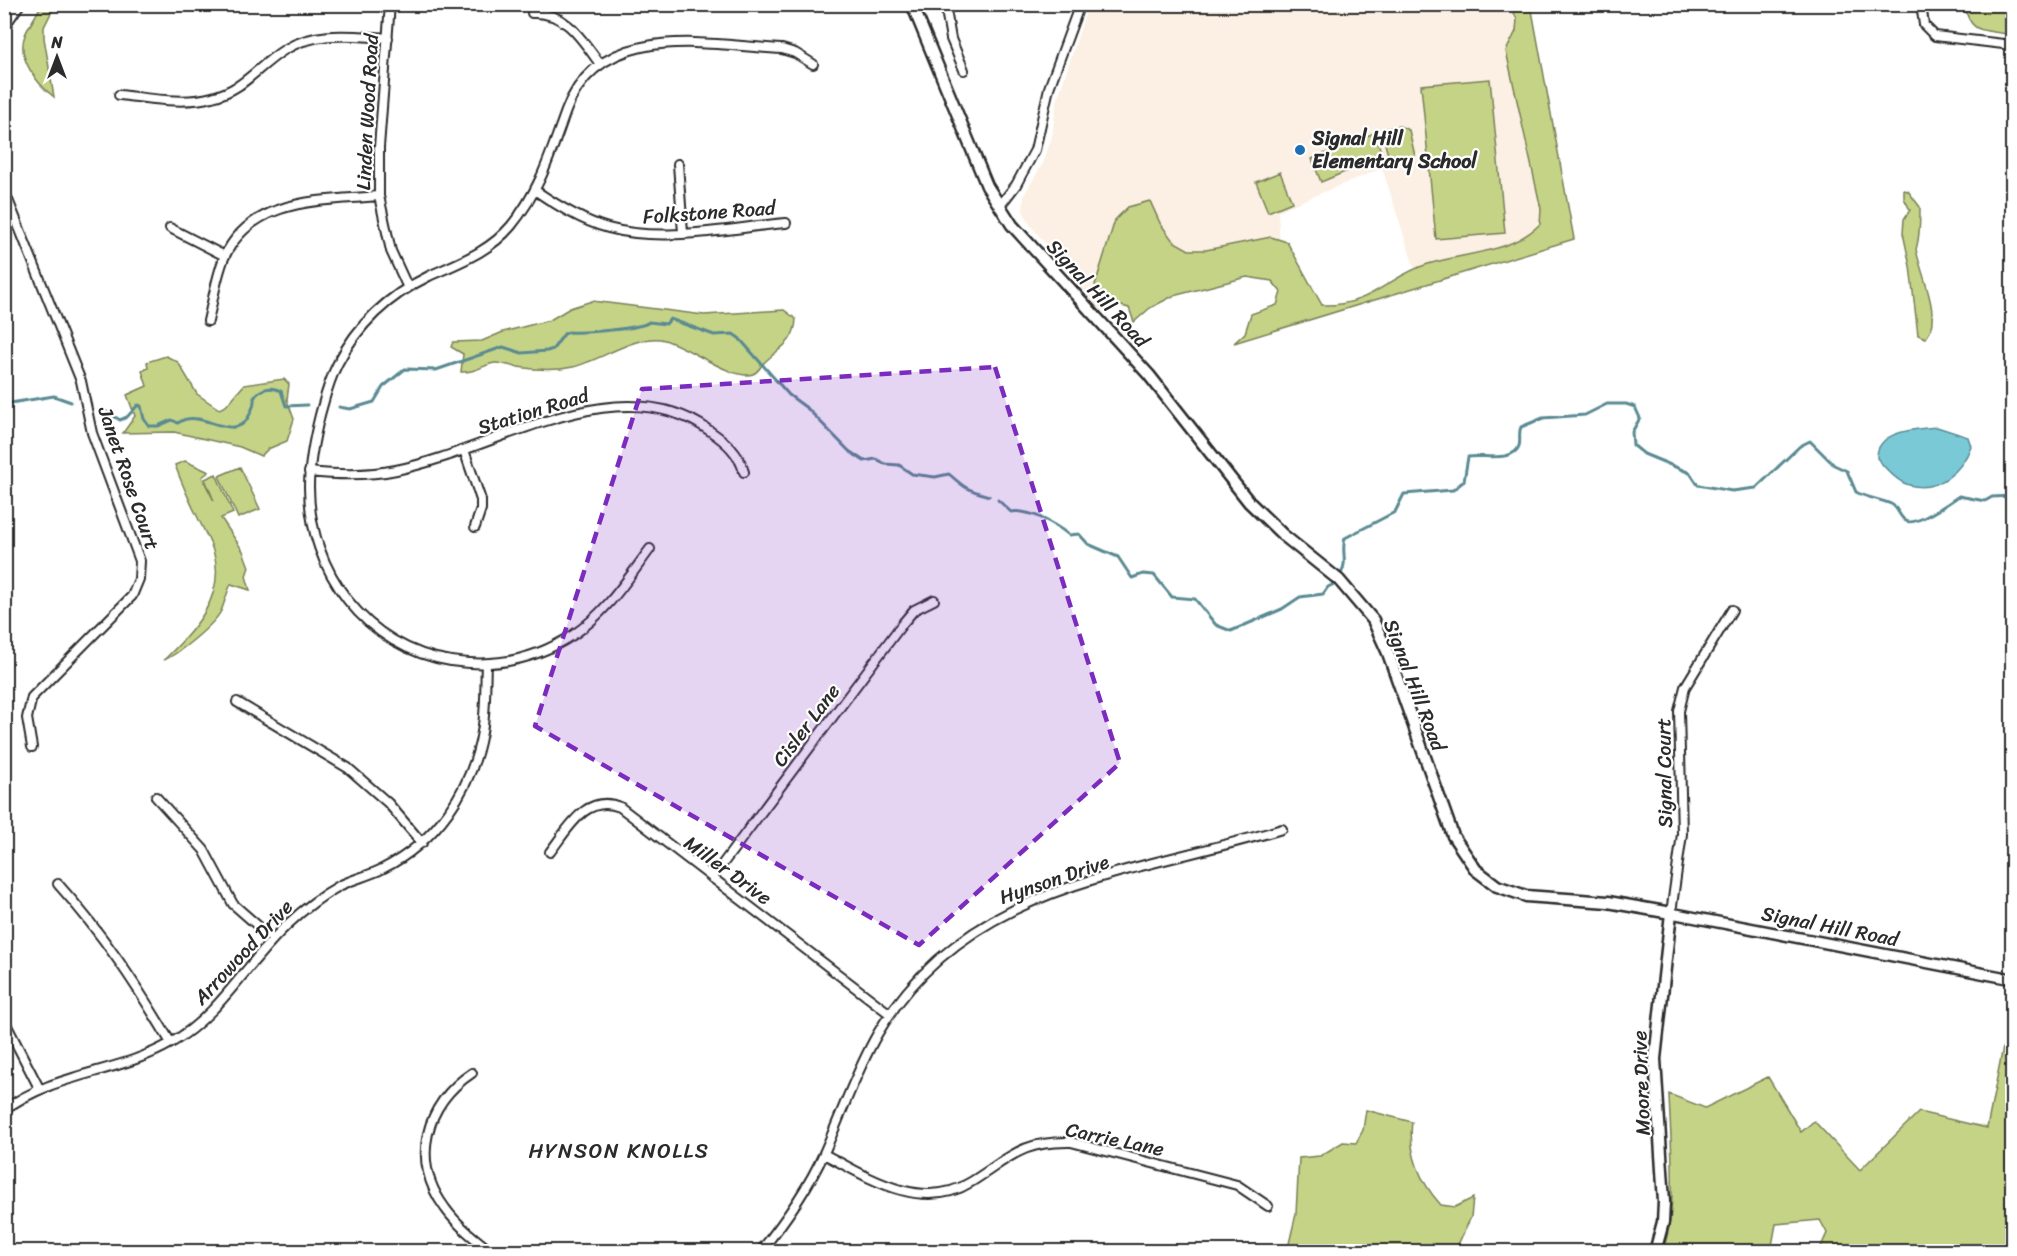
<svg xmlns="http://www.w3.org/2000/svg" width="2017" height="1256" font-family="Sriracha,sans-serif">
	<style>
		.built { fill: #fbf0e3 }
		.green { fill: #c5d386; stroke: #787f58; stroke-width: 1.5 }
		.water { fill: #7ac9d7; stroke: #5a8a92; stroke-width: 1.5 }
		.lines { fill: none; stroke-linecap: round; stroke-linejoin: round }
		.stream { stroke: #5a8a92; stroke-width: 3 }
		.minor-casing { stroke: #2b2b2b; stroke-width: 12 }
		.tertiary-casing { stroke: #2b2b2b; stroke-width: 14 }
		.secondary-casing { stroke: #2b2b2b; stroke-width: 15 }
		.minor { stroke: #fff; stroke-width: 8 }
		.tertiary { stroke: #fff; stroke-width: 9 }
		.secondary { stroke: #fff; stroke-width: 10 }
		.marked { fill: #7b2cbf; fill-opacity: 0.2; stroke: #7b2cbf; stroke-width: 4.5; stroke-dasharray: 12 8; stroke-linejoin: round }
		.poi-dot { fill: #1f6fb2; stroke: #fff; stroke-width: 2 }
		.labels { text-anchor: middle; stroke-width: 4.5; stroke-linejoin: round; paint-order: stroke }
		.street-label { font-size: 20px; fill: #2b2b2b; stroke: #fff }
		.poi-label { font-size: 20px; font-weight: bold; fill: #2b2b2b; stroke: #fff; text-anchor: start }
		.neighbourhood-label { font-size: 21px; letter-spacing: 1.5px; fill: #2b2b2b; stroke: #fff }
	</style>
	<rect width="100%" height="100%" fill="#fff"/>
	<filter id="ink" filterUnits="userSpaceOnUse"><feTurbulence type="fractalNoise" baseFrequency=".0167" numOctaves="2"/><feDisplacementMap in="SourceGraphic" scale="12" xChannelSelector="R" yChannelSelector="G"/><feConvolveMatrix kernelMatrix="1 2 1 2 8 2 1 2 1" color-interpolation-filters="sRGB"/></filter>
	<g filter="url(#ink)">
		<path class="built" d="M1523 4 1569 234 1419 282 1382 168 1278 211 1280 246 1101 311 1031 226 1023 211 1024 195 1043 163 1052 137 1056 104 1088 5Z"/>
		<path class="green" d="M41 5H55L44 27V38L54 97C37 84 16 57 25 35 29 25 37 15 41 5Z
			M1510 5H1531L1574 239 1234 343 1245 333 1251 314 1277 305 1281 292 1272 281 1247 277 1173 296 1150 308 1134 322 1129 308 1106 302 1095 285 1115 220 1128 207 1150 201 1160 223 1173 241 1189 250H1206L1271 237 1287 242 1322 305C1371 307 1388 276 1428 264 1466 252 1510 254 1540 224L1541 209 1506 51 1516 31 1517 19Z
			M1964 5H2012V35C1985 28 1972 38 1964 5Z
			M1490 79 1505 233 1436 239 1421 85Z
			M1399 126 1409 130 1415 156 1403 163C1385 161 1387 149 1383 135L1388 128Z
			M1374 133 1383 156 1321 182 1312 159Z
			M1280 172 1292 202 1268 212 1256 182Z
			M1904 190 1908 191 1920 207C1920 220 1920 237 1916 249 1920 273 1943 317 1926 338L1918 335 1910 266 1903 233 1904 219 1910 210 1904 198Z
			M592 301 704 315 784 310 796 319C795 345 776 349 762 365 759 369 758 372 753 374 733 382 681 341 660 339 634 336 599 361 573 367 555 371 536 370 518 367 511 366 502 363 496 363 485 363 478 373 461 372L463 354 451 347 453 342 482 341 503 332 550 320 570 308Z
			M166 356 178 362 197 394 219 409 226 406 244 385 284 379 289 384 287 400 294 419 287 441 268 449 261 456 240 447 174 432 123 433 135 416 127 395 147 386 142 371 148 368 147 362Z
			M185 461 209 472 202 477 214 501 205 479 216 474 233 513 221 518 243 551 249 567 246 576 250 590 231 584C227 592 225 602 221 611 214 625 178 654 164 660 192 632 226 598 214 554 211 542 204 531 199 520 190 502 182 484 175 465Z
			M240 467 260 509 238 518 219 476Z
			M2012 1002V1251H1819L1827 1233 1820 1220 1776 1224 1771 1251H1662C1679 1215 1670 1136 1669 1094L1705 1108 1768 1077 1801 1132 1814 1121 1860 1170 1919 1112 1987 1128Z
			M1366 1110 1412 1122C1408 1153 1420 1182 1441 1205L1455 1207 1473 1198 1471 1217 1455 1251H1386L1385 1248 1376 1247 1372 1251 1287 1252 1296 1214 1299 1158 1320 1156 1343 1142 1356 1143 1363 1130Z"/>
		<path class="water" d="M1937 427 1968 437 1971 446C1962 471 1938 493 1909 485 1897 482 1885 468 1877 458 1876 430 1917 429 1937 427Z"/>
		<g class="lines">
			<path class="stream" d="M4 404 54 396 71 402
				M339 407 350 409 374 402 383 387 405 369 436 370 503 347 522 353 547 351 553 349 564 334 569 332C583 333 641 329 649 322L666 324 670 319 714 335 733 334 739 338 789 395 808 409 849 451 864 461 876 459 885 464 899 465 912 474 935 477 949 474C966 489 966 489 989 496
				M105 411 120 420 127 417 138 405 141 406 144 419 149 426H158L172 420 178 423C181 421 184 419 187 419 205 414 236 442 249 416 252 409 255 406 254 398 260 388 271 386 281 391L286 406 307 405
				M998 500 1011 512C1030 509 1055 524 1069 535L1079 534 1088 544 1118 557 1132 578 1143 574 1154 575 1172 597 1195 599 1216 625 1231 631 1282 609 1300 597 1323 594 1328 587 1334 584
				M1341 574C1348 561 1341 551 1345 538L1395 512 1404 494 1453 490 1464 481 1468 457C1481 454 1513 463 1519 446 1521 440 1518 433 1521 427L1543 418 1585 415 1607 404H1626L1635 407 1640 418 1632 432 1633 445 1644 454 1690 473 1698 485 1732 491 1756 488 1800 446 1810 441 1834 465 1847 471 1856 492C1867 498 1880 499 1891 504 1898 507 1899 517 1906 521 1915 527 1949 503 1959 496L1985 501 1992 497 2012 496"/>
			<g class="minor-casing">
				<path id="minor" d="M390 4 379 147V196L391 251 408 288
					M945 4 951 39 964 70
					M1921 4 1924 25 1935 36 2012 45
					M532 13C566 11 582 40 600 64
					M4 27 20 4
					M119 95C149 98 183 105 212 97 245 89 257 67 284 50 316 30 352 36 388 38
					M678 164 683 233
					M4 190 81 381 92 433 140 561 139 579 132 596 32 697 27 718 32 747
					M536 191C558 206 582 221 608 228 662 243 731 228 786 223
					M999 207 1016 185 1035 150 1049 88 1080 4
					M170 228 225 256
					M208 321C213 300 216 278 224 258 251 197 323 201 379 196
					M464 450 481 500V509L475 527
					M309 472C338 475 367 476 396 470 494 451 617 364 710 431 726 442 739 453 744 472
					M650 549C627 580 606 613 573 635 536 659 494 668 451 661 366 648 309 571 309 487 309 463 314 439 320 415 325 397 329 380 338 363 358 324 390 295 429 276 460 262 489 252 511 226 540 191 551 152 566 111 599 20 707 45 782 49L795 53 813 64
					M237 702 348 768 388 803 422 843
					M156 797 204 850 233 904 273 939
					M550 852C568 829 586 793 620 807L890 1014
					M712 878 903 623 914 610 934 600
					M58 884C103 934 137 986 171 1043
					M1671 913 1682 834 1679 711 1685 687 1732 610
					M4 1020 39 1088
					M472 1073C425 1104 410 1161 445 1208 457 1225 475 1239 492 1252
					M4 1110C55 1072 118 1074 171 1043 221 1014 247 962 288 924 304 909 321 896 339 886 353 879 368 876 382 869 435 843 472 790 482 732 486 710 485 686 486 664
					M824 1154C867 1177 922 1213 971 1182 1010 1158 1020 1141 1071 1142L1237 1185 1268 1206
					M760 1252C785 1221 808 1189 824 1153 842 1113 856 1071 878 1033 966 883 1130 875 1282 829"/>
			</g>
			<g class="tertiary-casing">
				<path id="tertiary" d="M1671 913 2012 979"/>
			</g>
			<g class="secondary-casing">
				<path id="secondary" d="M912 4 987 186 1012 225 1149 375 1249 502 1283 535 1339 580 1373 620 1388 653 1453 836 1476 870 1497 886 1526 896 1608 902 1671 913 1655 1059 1664 1202 1663 1222 1655 1252"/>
			</g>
			<use href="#minor" class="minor"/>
			<use href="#tertiary" class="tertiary"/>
			<use href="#secondary" class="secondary"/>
		</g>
	</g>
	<path class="marked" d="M995 367 1120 763 919 945 535 726 642 389Z"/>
	<circle class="poi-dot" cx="1300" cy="150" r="6"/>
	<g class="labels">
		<g class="street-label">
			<text transform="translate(367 112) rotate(-87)" y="7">Linden Wood Road</text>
			<text transform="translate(709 212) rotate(-4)" y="7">Folkstone Road</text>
			<text transform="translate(1098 293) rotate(47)" y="7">Signal Hill Road</text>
			<text transform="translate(533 411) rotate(-17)" y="7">Station Road</text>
			<text transform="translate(129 478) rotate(71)" y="7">Janet Rose Court</text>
			<text transform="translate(1415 685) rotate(69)" y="7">Signal Hill Road</text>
			<text transform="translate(806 725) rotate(-53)" y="7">Cisler Lane</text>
			<text transform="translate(1664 773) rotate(-91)" y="7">Signal Court</text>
			<text transform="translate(728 870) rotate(36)" y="7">Miller Drive</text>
			<text transform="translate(1054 879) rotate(-19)" y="7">Hynson Drive</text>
			<text transform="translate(1830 926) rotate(11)" y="7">Signal Hill Road</text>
			<text transform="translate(243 952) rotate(-47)" y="7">Arrowood Drive</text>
			<text transform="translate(1641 1083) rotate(-92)" y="7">Moore Drive</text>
			<text transform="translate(1115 1139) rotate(12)" y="7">Carrie Lane</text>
		</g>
		<g class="poi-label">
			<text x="1312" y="145">Signal Hill<tspan x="1312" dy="23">Elementary School</tspan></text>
		</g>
		<g class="neighbourhood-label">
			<text x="619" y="1158">HYNSON KNOLLS</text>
		</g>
	</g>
	<rect width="2017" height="1256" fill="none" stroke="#fff" stroke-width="24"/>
	<rect x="12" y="12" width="1993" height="1232" fill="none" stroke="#2b2b2b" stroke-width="2" filter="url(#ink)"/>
	<g transform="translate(57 57)" stroke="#ffffff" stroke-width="4.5" paint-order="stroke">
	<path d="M0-4.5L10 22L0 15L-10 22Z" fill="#2b2b2b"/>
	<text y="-9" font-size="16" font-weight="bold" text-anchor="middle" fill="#2b2b2b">N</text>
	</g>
</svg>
